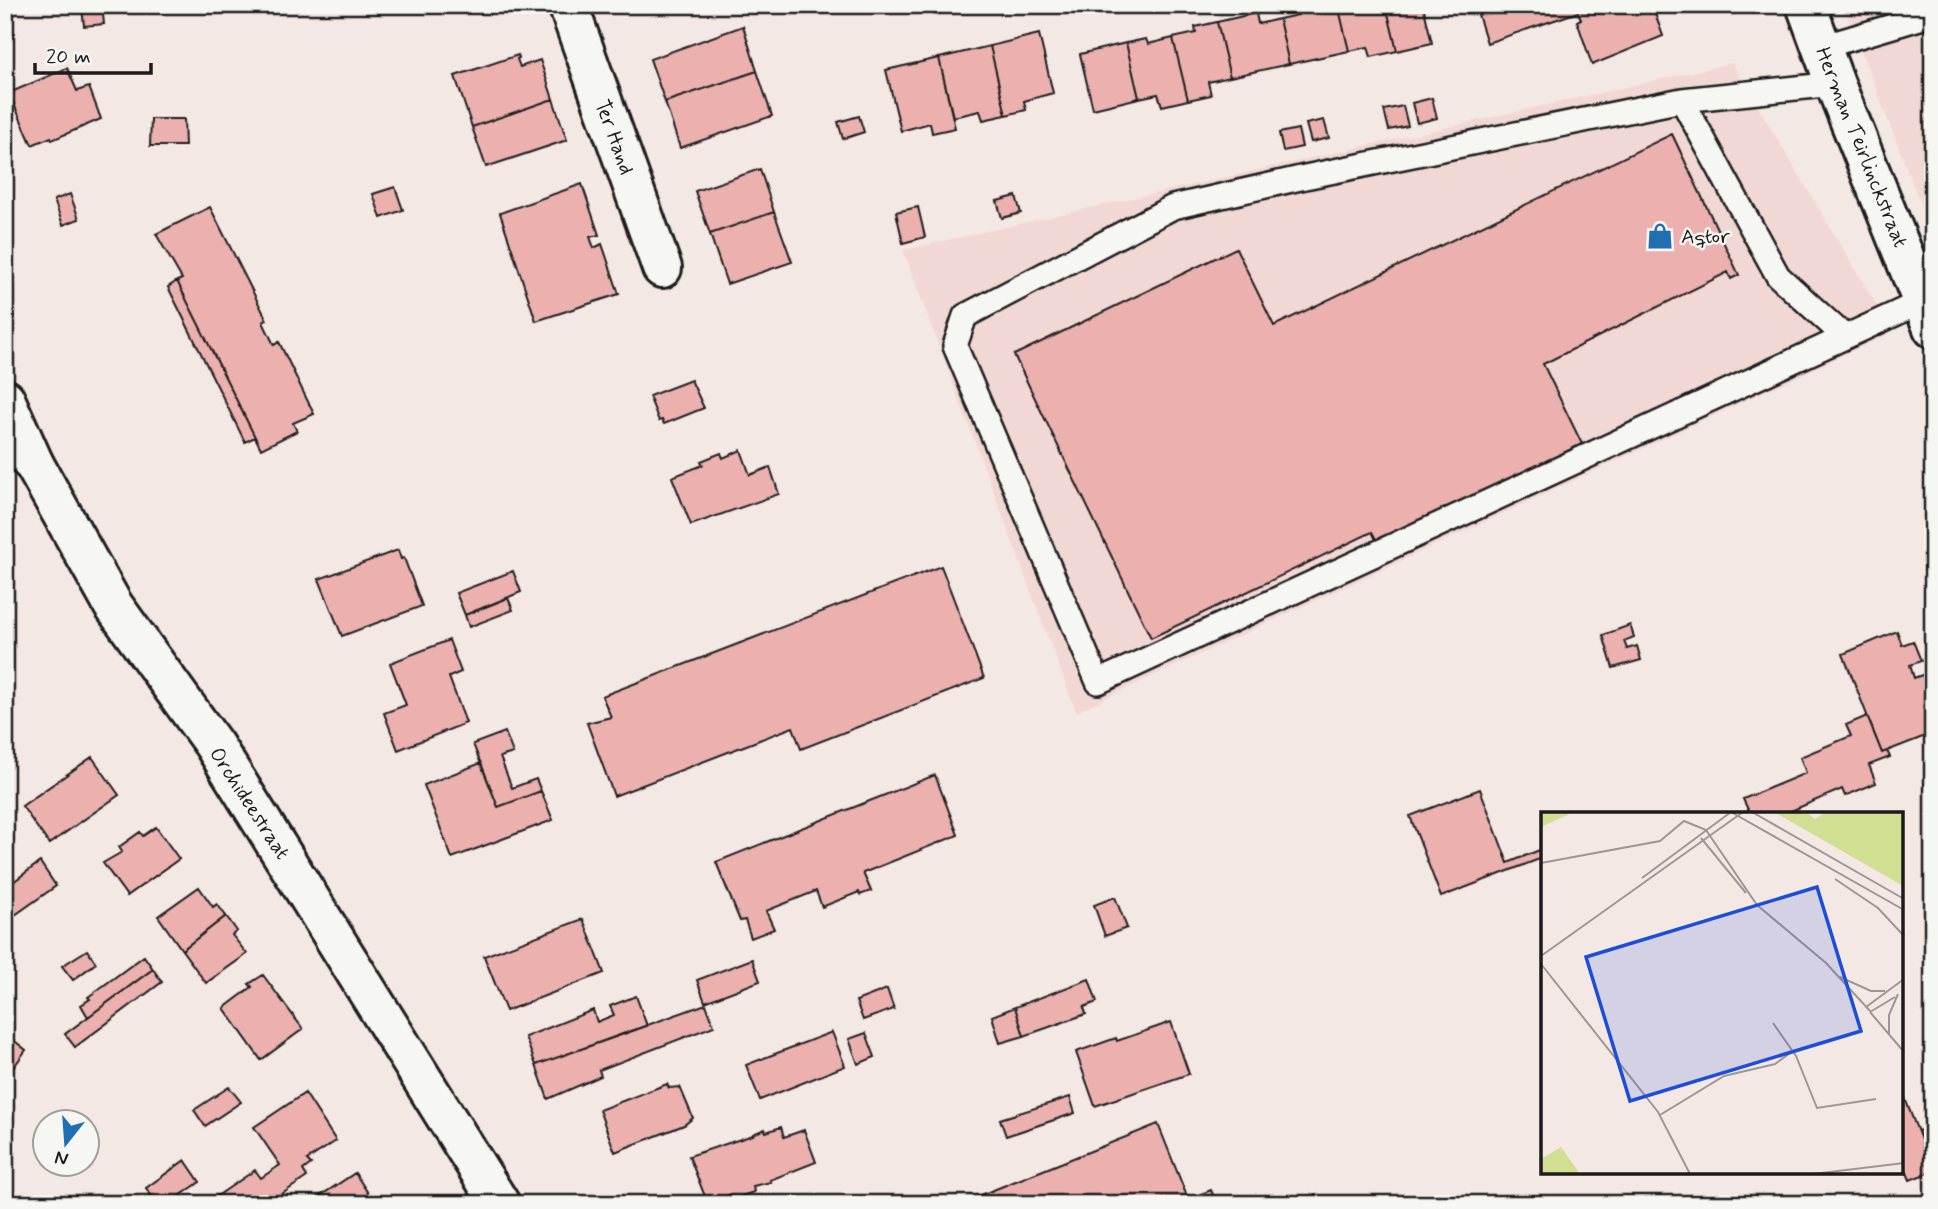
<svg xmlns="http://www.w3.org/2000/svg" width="1938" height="1209" font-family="Mynerve,sans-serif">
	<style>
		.built { fill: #f2d8d5 }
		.building { fill: #ecb1af; stroke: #1c1c1c; stroke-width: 2 }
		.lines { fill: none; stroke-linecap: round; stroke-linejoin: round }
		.service-casing { stroke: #1c1c1c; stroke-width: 28 }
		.minor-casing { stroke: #1c1c1c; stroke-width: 44 }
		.primary-casing { stroke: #1c1c1c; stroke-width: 44 }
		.motorway-casing { stroke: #1c1c1c; stroke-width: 44 }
		.service { stroke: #f6f6f2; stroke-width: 23 }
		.minor { stroke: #f6f6f2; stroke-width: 38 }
		.primary { stroke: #f6f6f2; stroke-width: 38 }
		.motorway { stroke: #f6f6f2; stroke-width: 38 }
		.labels { text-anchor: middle; stroke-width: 5; stroke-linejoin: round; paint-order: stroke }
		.street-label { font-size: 21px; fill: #1c1c1c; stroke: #f6f6f2 }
		.poi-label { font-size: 21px; fill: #1c1c1c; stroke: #f6f6f2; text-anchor: start }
		.inset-road { fill: none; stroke: #9e9695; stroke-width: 2 }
		.view { fill: #1d4ed8; fill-opacity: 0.15; stroke: #1d4ed8; stroke-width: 3.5 }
		.inset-edge { fill: none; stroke: #1c1c1c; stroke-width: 3.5 }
	</style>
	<rect width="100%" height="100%" fill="#f4e8e5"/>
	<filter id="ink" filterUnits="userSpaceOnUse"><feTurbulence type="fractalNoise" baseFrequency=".0143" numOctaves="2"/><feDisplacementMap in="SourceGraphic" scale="14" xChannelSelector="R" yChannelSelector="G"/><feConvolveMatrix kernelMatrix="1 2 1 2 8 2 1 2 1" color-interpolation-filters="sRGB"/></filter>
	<g filter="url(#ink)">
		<path class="built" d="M1843 5H1933V236Z
			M1732 63 1893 332 1076 712 903 250Z"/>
		<path class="building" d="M102 5 104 24 84 26 82 7Z
			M1295 5H1338L1349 51 1289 64 1279 19 1298 15Z
			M1338 5H1386L1397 51 1371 57 1368 47 1349 51Z
			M1386 5H1423L1432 43 1397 51Z
			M1475 5H1652L1663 36 1592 65 1577 21 1581 19 1578 12 1487 43Z
			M1256 13 1258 24 1279 19 1289 64 1230 77 1217 22Z
			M1217 22 1230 77 1208 82 1211 95 1188 100 1173 38 1196 33 1195 27Z
			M743 26 757 71 665 102 650 59Z
			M1039 34 1053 93 1024 101 1026 110 1006 115 990 46Z
			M1173 38 1188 100 1162 106 1158 94 1139 98 1126 43 1146 39 1148 44Z
			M1126 43 1139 98 1093 109 1080 54Z
			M990 46 1006 115 983 120 980 111 953 117 939 58Z
			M518 55 519 58 517 59 520 67 540 60 553 99 472 127 455 76Z
			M939 58 955 128 932 133 930 123 901 131 886 70Z
			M67 68 77 91 89 87 101 119 52 140 51 137 32 145 9 93Z
			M757 71 772 116 680 148 665 102Z
			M1432 98 1437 118 1417 123 1412 103Z
			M553 99 567 140 486 167 472 127Z
			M1403 106 1408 126 1389 130 1384 110Z
			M859 116 864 132 843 139 838 122Z
			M151 119H184L185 146H150Z
			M1324 120 1329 138 1311 142 1306 124Z
			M1298 129 1302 147 1283 151 1279 133Z
			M1672 134 1739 275 1731 279 1728 272 1543 364 1582 444 1378 543 1372 532 1151 638 1014 355 1236 248 1274 326Z
			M760 169 774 212 710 234 695 191Z
			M582 184 599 235 590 237 594 248 602 244 619 294 536 321 500 213Z
			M395 187 403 210 381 218 373 194Z
			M70 194 79 219 63 225 54 200Z
			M1016 196 1021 213 1002 218 997 201Z
			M210 207 267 320 263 322 274 345 279 342 314 414 293 423 297 431 261 449 177 281 182 279 156 234Z
			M918 207 925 237 903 243 896 212Z
			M774 212 792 262 727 284 710 234Z
			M177 281 255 437 245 442 168 287Z
			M691 380 704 408 664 424 662 420 659 421 649 396Z
			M741 450 750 475 770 467 779 494 691 525 672 477 703 465 701 461 721 453 723 458Z
			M398 550 401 559 404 558 422 606 342 636 319 579Z
			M941 566 984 678 801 749 793 727 614 796 587 723 611 717 602 696Z
			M513 571 521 592 465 615 456 593Z
			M508 598 513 610 469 627 465 615Z
			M1630 625 1634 637 1624 641 1627 649 1637 646 1641 660 1613 668 1603 635Z
			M1897 631 1902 645 1913 641 1921 661 1910 665 1914 678 1933 671V733L1882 753 1843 654Z
			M449 640 461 672 449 677 466 723 398 750 384 713 406 705 390 663Z
			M1867 716 1882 753 1887 751 1890 757 1869 765 1876 783 1845 796 1842 789 1784 814H1750L1743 799 1806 773 1800 757 1851 736 1846 725Z
			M505 732 513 753 500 757 512 788 536 779 541 791 498 807 473 744Z
			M92 757 119 795 49 844 22 806Z
			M481 763 498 807 541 791 553 820 452 858 424 785Z
			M935 775 958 835 863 873 871 891 860 895 859 892 822 907 816 891 766 911 774 929 751 938 745 920 740 921 716 862Z
			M1480 789 1508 863 1542 849V858L1441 897 1410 816Z
			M156 827 179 859 127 896 103 863 122 852 119 847 140 832 143 836Z
			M40 862 56 886 5 922V888Z
			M199 887 213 907 217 904 226 916 182 950 158 916Z
			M1115 897 1127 928 1105 936 1094 905Z
			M226 916 237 931 232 935 247 954 206 983 182 950Z
			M583 919 604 973 506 1011 484 956Z
			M87 950 96 963 73 980 62 966Z
			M144 956 153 969 88 1017 81 1005 90 999 88 997Z
			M752 959 760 981 705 1002 697 980Z
			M153 969 162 982 75 1047 65 1034Z
			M263 975 303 1029 261 1060 224 1008 252 987 249 984Z
			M1089 979 1097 1002 1084 1007 1086 1014 1024 1036 1015 1007Z
			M887 989 894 1009 863 1020 856 1001Z
			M636 996 647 1026 536 1065 525 1037 593 1010 597 1022 614 1015 610 1006Z
			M706 1004 714 1026 599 1070 601 1076 548 1099 536 1065Z
			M1015 1007 1024 1036 1000 1043 992 1016Z
			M1171 1022 1189 1074 1095 1106 1076 1052 1116 1038 1117 1041Z
			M832 1032 845 1066 760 1100 746 1065Z
			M866 1033 875 1057 858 1064 849 1039Z
			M11 1038 26 1050 13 1068 5 1061V1046Z
			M667 1084 669 1088 680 1087 693 1118 684 1125 615 1152 599 1110Z
			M229 1087 241 1102 205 1126 194 1110Z
			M1901 1088 1933 1171 1910 1180 1901 1158Z
			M305 1093 336 1141 307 1160 311 1164 303 1170 307 1177 267 1204H207V1203L255 1170 261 1178 280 1165 254 1127Z
			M1070 1097 1075 1113 1006 1136 1000 1119Z
			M1158 1124 1188 1199 1211 1190 1217 1204 961 1203Z
			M781 1127 784 1137 804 1130 816 1162 770 1180 771 1182 753 1186 754 1192 733 1199 731 1194 708 1204 689 1156 753 1135V1134L765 1129 766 1132Z
			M1931 1127 1933 1132V1163L1930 1164 1918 1131Z
			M185 1160 200 1182 168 1204H157L146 1188Z
			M355 1173 375 1204H308Z"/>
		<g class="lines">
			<g class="service-casing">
				<path id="service" d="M1822 47 1933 14
					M1835 84 1682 100 1305 177 1173 207 965 316 955 346 1098 682 1923 301
					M1682 100 1778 276 1845 337"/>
			</g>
			<g class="minor-casing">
				<path id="minor" d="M568 5 662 268
					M1806 5 1835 84 1933 328"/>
			</g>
			<g class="primary-casing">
				<path id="primary" d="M5 399 34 464 113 605 214 745 500 1204"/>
			</g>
			<g class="motorway-casing">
				<path id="motorway" d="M5 437 34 464"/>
			</g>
			<use href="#service" class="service"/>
			<use href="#minor" class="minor"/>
			<use href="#primary" class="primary"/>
			<use href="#motorway" class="motorway"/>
		</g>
	</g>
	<defs>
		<g id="shop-bare" transform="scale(2.1)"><path d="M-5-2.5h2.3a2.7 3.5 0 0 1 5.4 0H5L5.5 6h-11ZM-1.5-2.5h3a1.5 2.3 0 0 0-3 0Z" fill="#1f6fb2" stroke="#f6f6f2" stroke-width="2.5" paint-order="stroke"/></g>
	</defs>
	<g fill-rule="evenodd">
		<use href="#shop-bare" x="1660" y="236"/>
	</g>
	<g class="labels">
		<g class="street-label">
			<text transform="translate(615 137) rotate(70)" y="7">Ter Hand</text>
			<text transform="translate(1862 147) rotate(68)" y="7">Herman Teirlinckstraat</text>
			<text transform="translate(250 803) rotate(57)" y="7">Orchideestraat</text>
		</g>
		<g class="poi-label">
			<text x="1681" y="243">Aqtor</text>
		</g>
	</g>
	<g transform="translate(1541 812)">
		<rect width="362" height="362" fill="#f4e8e5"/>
		<path d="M0 0H33L0 15ZM233 0H265L274 7 285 0H362V74ZM20 335 39 362H0V347Z" fill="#d1df92"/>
		<path class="inset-road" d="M190 0 363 98M211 0 363 87M165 18 216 93 285 151 329 199M160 26 205 81M0 51 119 29 143 9 165 18M101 66 190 0M294 67 337 96 363 124M0 144 202 0M0 152 117 300 149 362M299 165 330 179H344M325 195 363 167M329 200 363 240M329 200 354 185M232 211 255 244 276 296 335 287M348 223V203L357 182M119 303 183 264 234 252 252 239M272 362 363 351"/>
		<path class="view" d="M276 75 320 219 89 289 45 145Z"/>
		<rect width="362" height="362" class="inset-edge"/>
	</g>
	<rect width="1938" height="1209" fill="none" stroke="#f6f6f2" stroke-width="28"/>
	<rect x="14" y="14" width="1910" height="1181" fill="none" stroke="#1c1c1c" stroke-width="2.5" filter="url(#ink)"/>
	<g transform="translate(66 1143) rotate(197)"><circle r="33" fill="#f6f6f2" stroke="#9f9f9c" stroke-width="2"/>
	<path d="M0-5L12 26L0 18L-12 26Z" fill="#1f6fb2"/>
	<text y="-10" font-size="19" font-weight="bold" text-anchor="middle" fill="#1c1c1c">N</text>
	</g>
	<path d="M35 63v10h116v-10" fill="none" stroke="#1c1c1c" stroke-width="3.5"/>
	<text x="46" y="63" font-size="21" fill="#1c1c1c" stroke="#f6f6f2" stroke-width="5" paint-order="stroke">20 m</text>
</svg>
